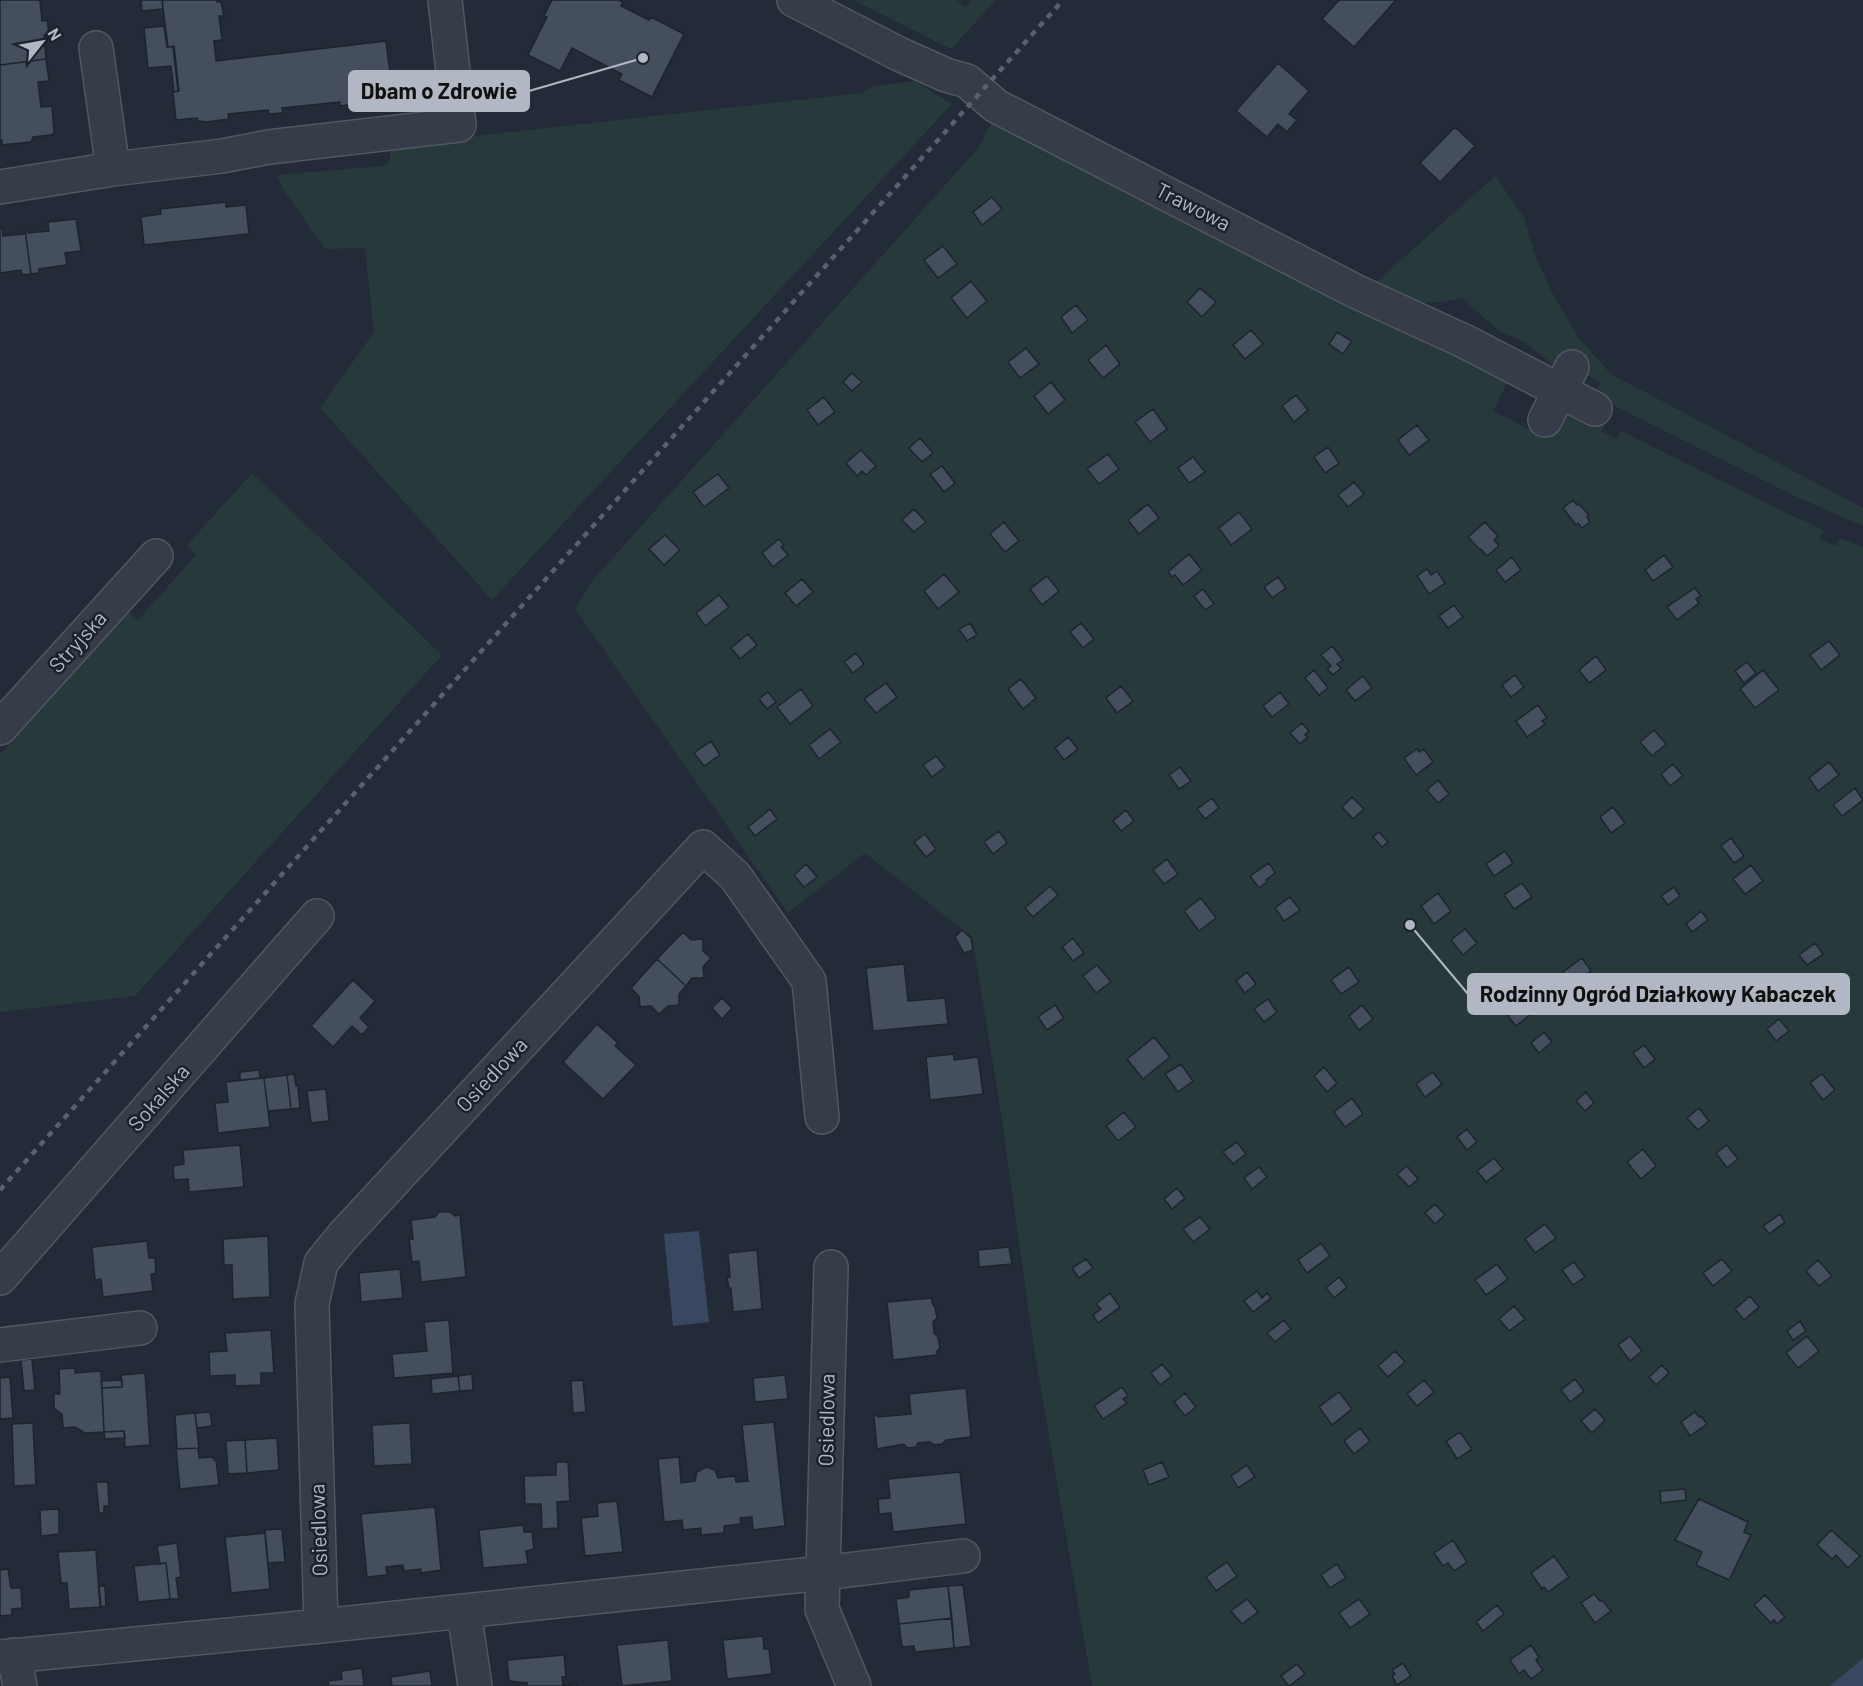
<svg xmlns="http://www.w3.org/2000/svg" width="1863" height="1686" font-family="Barlow,sans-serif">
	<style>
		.green { fill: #27393a }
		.water { fill: #394860 }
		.building { fill: #444e5c; stroke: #1d242e; stroke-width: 1.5 }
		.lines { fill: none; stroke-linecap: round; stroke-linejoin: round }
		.minor-casing { stroke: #515862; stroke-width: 36 }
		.minor { stroke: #363d48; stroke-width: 33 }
		.rail { stroke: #58616e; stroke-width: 4.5; stroke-dasharray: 6 6; stroke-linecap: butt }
		.labels { text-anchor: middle; stroke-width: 5; stroke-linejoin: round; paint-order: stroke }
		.street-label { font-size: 21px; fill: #b1b8c4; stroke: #1b222c }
		.leader { fill: none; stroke: #b1b8c4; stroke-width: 2 }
		.callout-dot { fill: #b1b8c4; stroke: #1b222c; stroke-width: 2 }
		.callout { fill: #b1b8c4; stroke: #b1b8c4; stroke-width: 2 }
		.callout-label { font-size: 22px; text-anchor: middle; font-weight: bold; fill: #111 }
	</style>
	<rect width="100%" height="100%" fill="#222b37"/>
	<path class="green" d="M853 0H957L965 7 972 0H996L951 49Z
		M915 81 952 104 492 600 320 408 374 332 365 248 325 249 283 189 277 175 383 166 389 162 392 145 862 93 874 86Z
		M992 121 1511 375 1493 411 1547 438 1560 410 1596 419 1605 423 1602 432 1617 439 1621 431 1776 508 1824 530 1820 539 1836 546 1840 538 1863 547V1658L1831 1686H1092L1034 1349 1000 1106 972 937 865 853 788 913 575 609 593 580 979 147Z
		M1495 176 1524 217 1535 255 1550 289 1578 337 1611 374 1863 508V526L1799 498 1595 396 1600 382 1565 363 1557 368 1523 341 1499 331 1462 298 1440 302 1418 303 1375 283Z
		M252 473 442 655 135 996 0 1012V754L70 677 127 611 138 620 196 555 187 545Z"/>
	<path class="water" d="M699 1231 709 1322 673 1326 664 1234Z
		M1863 1658V1686H1830Z"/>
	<path class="building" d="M0 0H40L42 21 47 20 49 34 44 35 46 59 0 65Z
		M141 0H162L163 9 142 11Z
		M162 0H217V2H221L224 16H219L222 40 214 41 216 61 386 41 393 96 354 100 355 104 340 106V102L282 108 283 113 269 114 268 110 228 114 229 119 206 122 198 121 197 118 176 120 173 92 179 91 174 46 168 47Z
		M552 0H618L623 2 621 6 649 20 651 17 684 34 652 97 619 80 622 74 572 48 560 71 528 55 547 17 544 16Z
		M1339 0H1396L1354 47 1322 19Z
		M164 26 167 47H173L178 91 174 92 171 66 148 68 144 28Z
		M46 59 49 81 38 82 41 107 52 106 54 133 51 135 33 137 32 140 30 142 2 145V140L0 141V65Z
		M1278 63 1309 91 1289 114 1297 120 1287 132 1278 124 1267 137 1236 111Z
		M1455 127 1475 146 1440 182 1420 163Z
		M992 197 1002 209 982 225 973 212Z
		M226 202V207L246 205 249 234 144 245 141 217 161 214 160 209Z
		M76 219 81 251 65 253 67 265 39 269V273L31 274 25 229H27L28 233 49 231 48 222Z
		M2 227 3 236 24 234V229H25L31 274 22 275 21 270 0 273V228Z
		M943 246 957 264 938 278 924 260Z
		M971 281 987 301 967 318 951 298Z
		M1200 288 1216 302 1202 317 1187 302Z
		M1076 305 1088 320 1072 333 1061 317Z
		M1251 330 1263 344 1245 359 1233 345Z
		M1337 332 1352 341 1343 354 1329 344Z
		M1106 345 1120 364 1103 378 1088 360Z
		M1026 348 1039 364 1020 378 1008 362Z
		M852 373 862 382 852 391 843 382Z
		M1051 382 1065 400 1048 414 1034 396Z
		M1296 395 1308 410 1294 422 1282 406Z
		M824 397 835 412 818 425 807 410Z
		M1153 409 1167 429 1150 442 1135 422Z
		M1417 425 1429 440 1409 455 1398 440Z
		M920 438 933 453 922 462 909 448Z
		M1328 447 1339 463 1325 473 1314 457Z
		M861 450 876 466 866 475 862 471 857 476 846 463Z
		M1108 454 1119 469 1099 484 1087 469Z
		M1193 457 1205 472 1189 483 1178 468Z
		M942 466 955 483 944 492 930 474Z
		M718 474 729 488 704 507 693 492Z
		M1354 482 1364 494 1348 507 1338 495Z
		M1573 500 1577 505 1579 504 1589 515 1587 517 1590 522 1582 528 1578 523 1576 525 1563 508Z
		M1148 504 1159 518 1139 534 1128 520Z
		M914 509 926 522 914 532 902 520Z
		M1239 512 1252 529 1231 545 1219 528Z
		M1004 522 1019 541 1005 552 990 534Z
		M1485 522 1498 536 1494 540 1499 546 1487 556 1481 549 1480 550 1468 537Z
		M665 535 680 550 664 565 649 549Z
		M779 539 784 545 781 547 788 555 773 567 762 553Z
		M1189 554 1202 570 1183 585 1175 575 1172 577 1168 572Z
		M1664 555 1673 567 1653 581 1645 570Z
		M1512 557 1521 570 1505 582 1496 570Z
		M1427 569 1431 575 1437 571 1445 583 1429 594 1417 576Z
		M944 574 959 592 938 609 924 591Z
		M1047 576 1059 591 1042 605 1030 589Z
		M1278 577 1286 588 1272 598 1264 587Z
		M802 579 813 592 796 606 785 593Z
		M1695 588 1701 596 1696 599 1699 603 1677 620 1667 607Z
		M1203 589 1214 604 1205 610 1194 596Z
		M719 595 729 607 705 626 696 613Z
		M1454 605 1463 617 1448 628 1439 616Z
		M970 623 977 635 967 641 959 629Z
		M1081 623 1094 639 1083 648 1070 632Z
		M748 634 757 645 740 659 731 648Z
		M1829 641 1840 655 1821 670 1810 655Z
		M1332 646 1343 660 1337 664 1341 668 1333 675 1327 669 1331 666 1321 655Z
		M856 653 864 664 853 673 844 662Z
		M1596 656 1606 670 1589 683 1579 670Z
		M1747 662 1756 673 1744 683 1735 671Z
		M1314 670 1328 688 1319 695 1305 678Z
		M1763 670 1779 690 1755 708 1740 689Z
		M1515 675 1524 687 1511 697 1502 685Z
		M1363 676 1372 688 1355 701 1346 690Z
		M1021 679 1036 698 1023 709 1008 689Z
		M886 683 897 697 876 713 864 699Z
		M1121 686 1133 701 1117 713 1106 698Z
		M801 689 813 706 790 724 777 707Z
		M768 692 776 702 767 709 759 699Z
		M1280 692 1289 704 1272 717 1263 706Z
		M1538 705 1547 718 1542 721 1545 724 1527 737 1516 721Z
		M1302 723 1309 731 1305 735 1308 737 1300 744 1290 733Z
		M830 729 841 742 819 759 809 745Z
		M1654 730 1666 744 1652 756 1640 742Z
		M1068 737 1078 749 1064 760 1055 748Z
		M711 741 720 755 704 766 694 753Z
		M1417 749 1419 752 1424 749 1433 762 1416 775 1404 758Z
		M936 756 945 767 932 777 923 765Z
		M1829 762 1839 775 1818 791 1809 778Z
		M1673 764 1683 776 1670 786 1661 774Z
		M1180 767 1191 781 1179 789 1169 775Z
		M1438 780 1449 794 1438 803 1427 790Z
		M1855 788 1863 800 1842 816 1833 805Z
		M1352 797 1364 809 1353 819 1342 807Z
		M1212 798 1219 808 1205 819 1197 809Z
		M1613 807 1625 823 1611 833 1600 817Z
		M770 809 777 819 755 836 748 827Z
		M1126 810 1134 821 1121 831 1113 821Z
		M999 831 1007 843 993 854 984 842Z
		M1379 832 1388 842 1382 847 1373 837Z
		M925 834 936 849 926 857 914 842Z
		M1731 838 1744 856 1734 863 1721 846Z
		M1505 851 1513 863 1494 876 1486 864Z
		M1167 859 1178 874 1164 884 1153 870Z
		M1269 863 1275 873 1266 880 1267 882 1259 888 1250 876Z
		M806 864 817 877 804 887 794 875Z
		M1751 865 1763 881 1745 894 1733 879Z
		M1522 883 1532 897 1514 909 1504 895Z
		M1050 886 1058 895 1033 917 1025 908Z
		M1674 887 1680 896 1668 905 1661 896Z
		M1438 893 1451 911 1434 924 1421 906Z
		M1290 897 1300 910 1284 921 1275 908Z
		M1201 898 1216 918 1199 931 1184 911Z
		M1701 911 1708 920 1692 932 1686 924Z
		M1465 929 1477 943 1463 955 1451 940Z
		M962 930 971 938 973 950 964 953 955 937Z
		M683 932 691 940 703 939V951L711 958 703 967 704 978H692L686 986 657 959Z
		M1073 938 1084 953 1073 961 1062 947Z
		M1815 943 1823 954 1807 965 1799 955Z
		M1582 958 1591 971 1572 985 1563 972Z
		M657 959 686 986 679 994V1005L668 1006 659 1014 651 1006 640 1007 639 996 631 988Z
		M904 964 908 1001 945 998 948 1024 873 1031 866 968Z
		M1097 965 1111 982 1096 993 1083 976Z
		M1349 967 1359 982 1341 994 1331 980Z
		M1247 972 1256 984 1245 993 1236 981Z
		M353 980 375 1001 360 1018 369 1027 362 1035 352 1026 333 1047 311 1026Z
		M722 998 732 1008 722 1019 712 1008Z
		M1268 999 1277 1012 1264 1022 1254 1009Z
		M1523 1004 1531 1014 1516 1026 1508 1016Z
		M1055 1005 1064 1018 1047 1030 1038 1017Z
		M1362 1005 1373 1019 1359 1030 1349 1016Z
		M1779 1019 1789 1031 1776 1041 1767 1029Z
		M597 1024 618 1043 615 1046 636 1065 603 1099 563 1062Z
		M1544 1032 1552 1042 1539 1053 1531 1043Z
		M1154 1037 1170 1057 1143 1079 1127 1059Z
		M1644 1045 1655 1059 1644 1068 1633 1053Z
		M954 1054V1060L978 1057 983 1094 958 1097 959 1098 957 1097 930 1100 926 1057Z
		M1181 1064 1193 1081 1178 1092 1165 1074Z
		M1324 1067 1337 1083 1327 1092 1314 1076Z
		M259 1070 260 1078 240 1080V1072Z
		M1433 1072 1442 1084 1425 1097 1416 1084Z
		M294 1074 296 1086H298L300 1108 291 1109 287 1075Z
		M1822 1074 1835 1090 1823 1100 1810 1083Z
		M287 1075 291 1109 268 1111 264 1078Z
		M264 1078 270 1127 218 1133 215 1103 228 1102 226 1082Z
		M326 1089 329 1121 311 1123 307 1091Z
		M1586 1092 1594 1103 1585 1111 1576 1101Z
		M1352 1098 1363 1114 1345 1127 1334 1112Z
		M1699 1108 1709 1121 1698 1130 1687 1118Z
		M1124 1112 1136 1127 1118 1141 1106 1126Z
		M1467 1129 1477 1142 1467 1150 1457 1137Z
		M1237 1142 1246 1154 1233 1164 1223 1152Z
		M240 1145 244 1187 189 1192 188 1179 174 1180 173 1166 184 1164 183 1150Z
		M1727 1145 1738 1159 1727 1168 1716 1153Z
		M1643 1149 1656 1166 1641 1179 1627 1162Z
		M1494 1158 1503 1169 1486 1182 1477 1171Z
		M1407 1166 1418 1179 1409 1187 1397 1174Z
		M1259 1167 1267 1177 1252 1189 1244 1178Z
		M1177 1188 1185 1198 1172 1209 1164 1199Z
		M1435 1204 1445 1215 1435 1224 1425 1213Z
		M439 1212H450L455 1216 460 1215 466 1277 421 1282 419 1261 412 1262 409 1239H413L411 1220 435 1217Z
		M1780 1214 1785 1222 1769 1234 1763 1226Z
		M1200 1217 1210 1229 1193 1242 1183 1229Z
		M1545 1224 1556 1238 1535 1253 1525 1239Z
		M268 1236 270 1297 233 1299 232 1265H224L223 1239Z
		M147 1241 149 1258H155L156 1273 151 1274 153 1291 103 1297 101 1279 95 1280 92 1247Z
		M1321 1243 1330 1256 1307 1273 1298 1260Z
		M1009 1247 1012 1264 979 1267 978 1250Z
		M757 1250 762 1309 733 1312 731 1288H729L727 1277H730L728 1253Z
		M1086 1259 1093 1268 1079 1278 1072 1268Z
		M1722 1259 1732 1271 1713 1286 1703 1273Z
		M1818 1260 1832 1276 1819 1286 1806 1271Z
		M1574 1262 1585 1277 1573 1285 1562 1270Z
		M1497 1264 1508 1279 1486 1295 1475 1280Z
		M400 1269 403 1298 361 1302 359 1273Z
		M1339 1277 1347 1287 1334 1298 1326 1288Z
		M1257 1291 1262 1298 1267 1293 1271 1298 1253 1312 1244 1301Z
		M1110 1293 1120 1307 1098 1323 1093 1315 1101 1309 1096 1304Z
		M1750 1296 1759 1307 1744 1320 1735 1309Z
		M932 1298V1303L935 1307 937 1318 933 1322 934 1333 938 1337 940 1348 937 1351V1355L893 1360 887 1302Z
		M1514 1306 1525 1319 1509 1331 1499 1319Z
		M449 1320 453 1373 394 1378 392 1354 427 1351 424 1322Z
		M1284 1320 1291 1329 1275 1342 1267 1333Z
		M1800 1321 1806 1331 1793 1340 1787 1331Z
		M271 1330 274 1373H261V1385L235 1386V1375L210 1376 209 1352 227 1351 225 1333Z
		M1630 1336 1642 1351 1630 1361 1618 1345Z
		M1807 1336 1819 1351 1798 1368 1786 1353Z
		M1395 1351 1405 1362 1388 1377 1378 1366Z
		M32 1359 35 1390 24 1391 21 1360Z
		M1162 1364 1172 1376 1160 1385 1151 1373Z
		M1662 1365 1669 1373 1656 1385 1649 1377Z
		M75 1368V1373L101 1371 104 1432 85 1433 75 1427 63 1428 62 1414 54 1408V1394H60L59 1369Z
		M145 1373 150 1445 125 1447 124 1431 104 1432 102 1388 122 1387 121 1375Z
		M472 1374 473 1390 460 1391 458 1376Z
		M785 1375 788 1399 755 1402 753 1378Z
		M458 1376 460 1391 432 1394 431 1379Z
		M10 1377 13 1418 0 1419V1378Z
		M1575 1379 1584 1391 1570 1402 1561 1390Z
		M122 1380V1387L102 1388 101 1381Z
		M583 1380 586 1412 573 1413 571 1381Z
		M1424 1380 1434 1392 1417 1406 1407 1394Z
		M1122 1387 1128 1396 1123 1399 1127 1403 1103 1419 1094 1406Z
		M966 1388 971 1437 946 1440 942 1444 934 1445 930 1442 918 1443 916 1447 908 1448 903 1444 877 1449 874 1416 876 1415 878 1417 911 1414 909 1394Z
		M1339 1392 1352 1409 1332 1425 1319 1407Z
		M1185 1393 1196 1407 1185 1416 1174 1402Z
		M1595 1409 1605 1420 1592 1433 1581 1421Z
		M210 1412 212 1426 197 1428 195 1413Z
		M1695 1412 1699 1417 1701 1416 1707 1424 1690 1436 1681 1422Z
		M195 1413 199 1448 177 1449 175 1415Z
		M774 1422 785 1526 753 1530 752 1517 740 1518 741 1524 724 1526V1533L701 1535V1528L683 1530 682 1520 664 1522 658 1459 679 1457 681 1483 695 1481 697 1472 706 1467 715 1470 718 1478 735 1476 736 1482 748 1481 742 1425Z
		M33 1423 36 1485 14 1486 12 1424Z
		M410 1423 412 1464 374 1466 372 1425Z
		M1360 1428 1370 1441 1354 1454 1344 1441Z
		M124 1431 125 1438 105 1439 104 1432Z
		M1460 1432 1472 1449 1457 1459 1446 1441Z
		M277 1438 279 1470 247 1473 245 1440Z
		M245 1440 247 1473 228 1474 226 1441Z
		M198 1448 199 1458 213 1457 214 1460H216L219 1485 180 1489 176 1449Z
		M556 1462H568L570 1501 557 1502 558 1528 542 1529 541 1504H525L524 1476 556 1475Z
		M1162 1462 1169 1477 1149 1485 1143 1470Z
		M1247 1465 1255 1477 1238 1488 1231 1476Z
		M960 1472 966 1524 893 1532 891 1513 879 1514 878 1499 890 1498 888 1479Z
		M96 1482H108L109 1506H104V1513H99Z
		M1685 1489 1686 1500 1661 1503 1660 1491Z
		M1699 1499 1748 1522 1744 1532 1751 1535 1729 1580 1696 1565 1702 1552 1675 1540Z
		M617 1501 623 1552 585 1556 581 1518 598 1516 597 1503Z
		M435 1507 441 1570 421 1573V1569L404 1571 403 1565 386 1567 387 1575 367 1577 361 1514Z
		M59 1509V1534L41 1536 40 1510Z
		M523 1525 524 1532H532L534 1549 526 1551 528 1564 483 1568 479 1530Z
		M282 1529 285 1562 268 1563 265 1530Z
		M1831 1530 1860 1556 1848 1568 1836 1555 1832 1559 1817 1545Z
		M265 1533 270 1589 231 1593 225 1537Z
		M1453 1540 1467 1562 1454 1571 1448 1563 1443 1566 1434 1553Z
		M177 1543 181 1577 176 1578 179 1599H170L166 1563 160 1564 157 1546Z
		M96 1550 100 1607 69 1609 67 1583H61L58 1552Z
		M1554 1556 1569 1577 1548 1592 1544 1587 1542 1589 1531 1573Z
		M1227 1562 1237 1576 1216 1591 1206 1577Z
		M166 1563 170 1599 138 1602 134 1566Z
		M1337 1564 1346 1578 1330 1588 1321 1575Z
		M8 1569 11 1588H21L22 1608 12 1609V1615L0 1616V1570Z
		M963 1585 971 1646 954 1648 948 1586Z
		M99 1586H105L106 1606 101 1607Z
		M948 1586 952 1618 899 1624 896 1599 909 1597V1590Z
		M1594 1594 1600 1601 1602 1600 1611 1611 1595 1623 1581 1603Z
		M1765 1595 1785 1617 1777 1624 1774 1620 1771 1623 1754 1605Z
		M1247 1599 1258 1612 1242 1624 1231 1611Z
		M1359 1599 1370 1614 1350 1628 1339 1613Z
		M1497 1605 1504 1614 1483 1631 1476 1622Z
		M952 1618 954 1648 915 1652 914 1646 902 1647 899 1624Z
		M763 1636 764 1649H769L772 1674 727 1679 723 1640Z
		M668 1640 672 1681 622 1686 617 1645Z
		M1531 1645 1539 1657 1536 1660 1543 1670 1531 1679 1524 1670 1519 1674 1510 1660Z
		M564 1655 566 1677H562L563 1685 577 1684V1686H527V1683L509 1681 507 1660Z
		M1403 1663 1411 1676 1397 1685 1392 1676 1395 1674 1392 1670Z
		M1297 1664 1305 1674 1289 1686 1281 1676Z
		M362 1668 364 1686H329L328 1681 342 1679 341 1671Z
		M430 1671 432 1686H392L391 1677Z"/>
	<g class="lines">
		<g class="minor-casing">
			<path id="minor" d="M794 0 899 54 946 75 967 81 996 106 1355 291 1466 342 1595 409
				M96 48 113 169
				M0 187 113 169 222 156 269 147 459 125 445 0
				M1545 420 1572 367
				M0 728 156 556
				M831 1267 822 1609 854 1686
				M0 1278 317 916
				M0 1345 140 1328
				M464 1611 475 1686
				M321 1626 312 1304 321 1263 342 1237 703 847 735 876 809 981 822 1117
				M14 1655 20 1686
				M0 1657 321 1626 823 1573 963 1556"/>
		</g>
		<use href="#minor" class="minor"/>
		<path class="rail" d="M0 1190 1063 0"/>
	</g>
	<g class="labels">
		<g class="street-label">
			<text transform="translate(1193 207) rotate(27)" y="7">Trawowa</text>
			<text transform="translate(78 642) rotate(-48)" y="7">Stryjska</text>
			<text transform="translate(492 1075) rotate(-47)" y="7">Osiedlowa</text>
			<text transform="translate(159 1098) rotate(-49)" y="7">Sokalska</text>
			<text transform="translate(827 1420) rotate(-89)" y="7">Osiedlowa</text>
			<text transform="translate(319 1530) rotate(-92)" y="7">Osiedlowa</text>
		</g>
	</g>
	<path class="leader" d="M643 58L529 91M1410 925L1468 994"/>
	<g class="callout-dot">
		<circle cx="643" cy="58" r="6"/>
		<circle cx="1410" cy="925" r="6"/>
	</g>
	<g class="callout">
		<rect x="349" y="71" width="180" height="40" rx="6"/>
		<rect x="1468" y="974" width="381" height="40" rx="6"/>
	</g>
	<g class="callout-label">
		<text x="439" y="99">Dbam o Zdrowie</text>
		<text x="1658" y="1002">Rodzinny Ogród Działkowy Kabaczek</text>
	</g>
	<g transform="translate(42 42) rotate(59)" stroke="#1b222c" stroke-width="4.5" paint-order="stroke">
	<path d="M0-4.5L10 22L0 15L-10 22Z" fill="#b1b8c4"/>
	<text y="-9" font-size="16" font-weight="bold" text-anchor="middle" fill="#b1b8c4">N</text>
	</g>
</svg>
